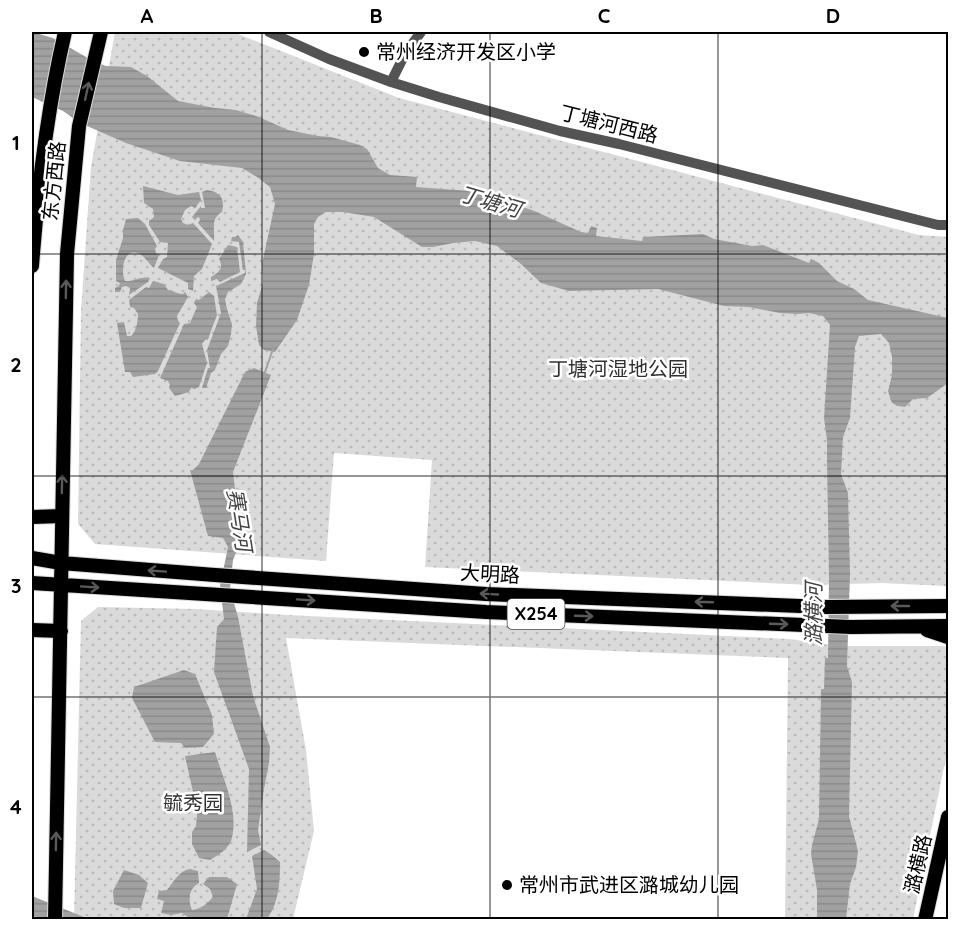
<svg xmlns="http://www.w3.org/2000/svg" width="980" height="951" font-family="Quicksand,'Noto Sans SC',sans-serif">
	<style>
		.park { fill: url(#park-dots) }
		.water { fill: url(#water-rules) }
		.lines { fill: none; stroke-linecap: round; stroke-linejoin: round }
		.stream { stroke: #a1a1a1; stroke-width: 2 }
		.major-casing { stroke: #dbdbdb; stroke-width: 16 }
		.minor { stroke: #535353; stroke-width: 10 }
		.major { stroke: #000; stroke-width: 14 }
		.oneway { stroke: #595959 }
		.grid { fill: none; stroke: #000; stroke-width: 1.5; stroke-opacity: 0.55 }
		.poi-dot { fill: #000; stroke: #fff; stroke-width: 2 }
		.labels { text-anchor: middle; stroke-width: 5; stroke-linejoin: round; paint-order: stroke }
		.shield { fill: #fff; stroke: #4c4c4c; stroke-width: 1.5 }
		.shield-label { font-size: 18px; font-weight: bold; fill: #000 }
		.poi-label { font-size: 20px; fill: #000; stroke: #fff; text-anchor: start }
		.street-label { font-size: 20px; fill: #000; stroke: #fff }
		.park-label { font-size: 20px; fill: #313131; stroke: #fff }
		.water-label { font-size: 21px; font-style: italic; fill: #424242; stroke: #fff }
		.neatline { fill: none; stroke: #000; stroke-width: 2 }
		.grid-label { font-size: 20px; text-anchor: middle; font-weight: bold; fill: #000 }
	</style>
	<defs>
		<pattern id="park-dots" width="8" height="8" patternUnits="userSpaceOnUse" patternTransform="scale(1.5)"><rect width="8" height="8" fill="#dadada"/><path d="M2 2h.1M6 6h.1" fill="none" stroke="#b9b9b9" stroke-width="1.8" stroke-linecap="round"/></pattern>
		<pattern id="water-rules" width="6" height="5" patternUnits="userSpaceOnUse" patternTransform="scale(1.5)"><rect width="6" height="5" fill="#a1a1a1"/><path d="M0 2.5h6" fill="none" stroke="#898989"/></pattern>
	</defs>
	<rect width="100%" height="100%" fill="#fff"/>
	<path class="park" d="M115 32H233L399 98 919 235 948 237V586L881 583 812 585 425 567 432 460 334 453 326 561 95 544 78 524 81 310 91 167Z
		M98 607 196 609 287 615 789 639 839 646H942L948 647V755L944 767 913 919H785L788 658 286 638 306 750 314 831 293 919 74 920 81 621Z"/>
	<path class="water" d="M32 32 53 38 93 61 106 66 131 67 147 76 178 101 215 108 236 110 259 117 288 130 318 136 331 137 360 145 367 149 378 168 390 175 417 177 416 187 470 191 472 187 478 188 477 194 532 210 581 232 588 233 591 226 597 228 596 236 642 241 643 237 703 234 714 239 752 246 763 245 809 263 811 259 819 263 837 281 854 289 868 300 948 318V383L927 398 913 399 905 407 898 406 892 403 888 391 892 375V357L889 343 881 334 859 336 855 347 850 418 843 437 841 474 848 493 850 574 847 666 852 682 849 816 858 851 856 867 850 884 846 919H817V890L811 854 812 845 819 819 821 689H824L825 658H828L829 577 827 462V440L824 418 830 325 823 316 809 313 797 314 780 313 749 307 724 306 658 289 569 291 541 283 521 264 497 246 475 241 453 243 433 247H422L374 217 343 212H326L318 217 314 224V254L309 285 297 320 275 352 264 350 259 345 256 326 257 303 263 283 262 264 275 204 270 187 257 177 242 168 180 161 126 143 80 123 63 111 32 97Z
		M143 186 178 195 199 192 201 200 195 208 191 206 185 210 181 219 183 223 188 225 193 223 212 244 202 269 194 276 193 291 188 289V283L158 268 163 259 167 257 168 243 160 242 149 225V221L154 217 153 209 144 203Z
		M207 190C221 192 225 199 222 212 210 219 215 229 214 241L198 223 200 220 199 217 194 219 192 217 201 206V208H205L202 192Z
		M138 218 145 224 157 246 155 249 156 253 159 255 154 268C149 264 146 258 140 254 124 246 120 270 125 281 134 282 141 276 150 278L148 282 129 295 130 288 126 286 122 287 120 292H115V288L119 286 120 283 116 281V260L123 238V230L126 219Z
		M238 235 243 242 246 274 241 284 228 292 225 299 227 309 232 324 231 334 228 346 221 354 215 370 211 373 206 388H202L208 368H210L207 350 221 313 216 286 245 273V270H243L239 242 231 241 232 237H235Z
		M228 245 237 247 240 272 220 282 217 279 211 281V277C219 273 224 268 219 259Z
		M153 281 164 284 168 290C174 291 178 294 183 294L185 292 188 297 177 316 178 321 180 323 158 371 155 374 133 377 130 372H125L117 323 124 322 127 336H131C136 332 138 321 138 314L134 308 130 307 129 300 146 287 149 288Z
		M209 292 214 296 217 315 208 339 205 340 202 344 207 363 199 387 195 389 191 388 189 392 175 396 169 388 170 385 168 381 160 378 184 324 190 323 197 307 194 303 196 299 199 300Z
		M254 368 271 375 233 472 241 541 233 560 230 589 238 617 253 696 270 747 269 763 264 789 258 830 261 845 247 852 249 769 214 672 217 627 224 619 220 586 228 547 223 538 208 536 190 470H193L199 464 245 372Z
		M184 670 195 674 212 715 214 734 203 747 185 748 181 743 155 742 132 698 134 687Z
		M215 752C223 779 240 812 231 841 227 850 218 855 210 860L199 858 192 844V832L196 826 197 815 195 792H193L185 756Z
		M264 850 272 855 280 862C280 883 279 902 267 919H246L257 889 252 856Z
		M190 869 198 871 199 883C188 889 188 900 192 910 201 909 207 904 213 897L210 889 203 884 209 877H227L237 884 227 919H191L182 913 171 915 161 913 164 901 157 899 159 891 167 890C174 881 179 871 190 869Z
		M124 870 139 875 148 883 141 908H124L114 904 113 891Z
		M32 896 84 917 91 919H44L32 916Z"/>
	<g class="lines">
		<path class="stream" d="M264 375 273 349"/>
		<g class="major-casing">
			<path id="major" d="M32 266C38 187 47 109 65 32
				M32 517 62 516
				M32 558 61 563 215 575 486 594 826 607 948 606
				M32 583 486 612 851 627 948 626
				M32 630 61 631
				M927 630 948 637
				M55 920 67 254 79 126 101 32
				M925 920 948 817"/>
		</g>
		<path class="minor" d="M269 32 329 59 391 82 439 97 560 131 619 144 938 225H948
			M391 82 405 54 421 32"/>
		<use href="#major" class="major"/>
	</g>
	<defs><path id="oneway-shaft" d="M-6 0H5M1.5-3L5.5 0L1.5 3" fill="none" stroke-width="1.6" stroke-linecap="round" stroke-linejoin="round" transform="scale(1.5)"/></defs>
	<g class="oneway">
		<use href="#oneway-shaft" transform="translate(87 91) rotate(-78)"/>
		<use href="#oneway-shaft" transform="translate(66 289) rotate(-89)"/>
		<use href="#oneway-shaft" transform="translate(62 484) rotate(-89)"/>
		<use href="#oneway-shaft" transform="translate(157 571) rotate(-176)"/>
		<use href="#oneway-shaft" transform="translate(90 587) rotate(4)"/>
		<use href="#oneway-shaft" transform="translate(489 594) rotate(-177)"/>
		<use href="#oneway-shaft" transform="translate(306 600) rotate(4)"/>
		<use href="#oneway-shaft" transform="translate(704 602) rotate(-178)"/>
		<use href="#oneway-shaft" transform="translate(900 606) rotate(180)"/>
		<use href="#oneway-shaft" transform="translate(584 616) rotate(2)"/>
		<use href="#oneway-shaft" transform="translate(779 624) rotate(2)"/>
		<use href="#oneway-shaft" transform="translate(56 841) rotate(-89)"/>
	</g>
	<path class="grid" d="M262 32V920M490 32V920M718 32V920M32 254H948M32 476H948M32 697H948"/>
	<g class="poi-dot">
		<circle cx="364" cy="52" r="6"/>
		<circle cx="507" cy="885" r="6"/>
	</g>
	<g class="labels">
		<rect class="shield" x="507.5" y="599" width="57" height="30" rx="4.5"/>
		<g class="shield-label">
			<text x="536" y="620">X254</text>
		</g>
		<g class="poi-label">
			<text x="376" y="59">常州经济开发区小学</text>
			<text x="519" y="892">常州市武进区潞城幼儿园</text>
		</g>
		<g class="street-label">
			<text transform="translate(609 124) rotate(14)" y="7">丁塘河西路</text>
			<text transform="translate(54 181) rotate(-84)" y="7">东方西路</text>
			<text transform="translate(490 574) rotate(3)" y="7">大明路</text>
			<text transform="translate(918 864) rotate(-77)" y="7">潞横路</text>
		</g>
		<g class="park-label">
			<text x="618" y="376">丁塘河湿地公园</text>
			<text x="193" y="810">毓秀园</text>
		</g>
		<g class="water-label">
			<text transform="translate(490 202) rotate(16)" y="7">丁塘河</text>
			<text transform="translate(239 520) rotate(81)" y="7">赛马河</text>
			<text transform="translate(814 614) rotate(-90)" y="7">潞横河</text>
		</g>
	</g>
	<rect width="980" height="951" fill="none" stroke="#ffffff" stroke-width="66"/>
	<rect x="33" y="33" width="914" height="885" class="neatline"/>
	<g class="grid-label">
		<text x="147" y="23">A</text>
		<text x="376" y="23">B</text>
		<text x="604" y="23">C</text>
		<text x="833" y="23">D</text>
		<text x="16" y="150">1</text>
		<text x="16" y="372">2</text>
		<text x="16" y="593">3</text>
		<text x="16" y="814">4</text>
	</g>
</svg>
